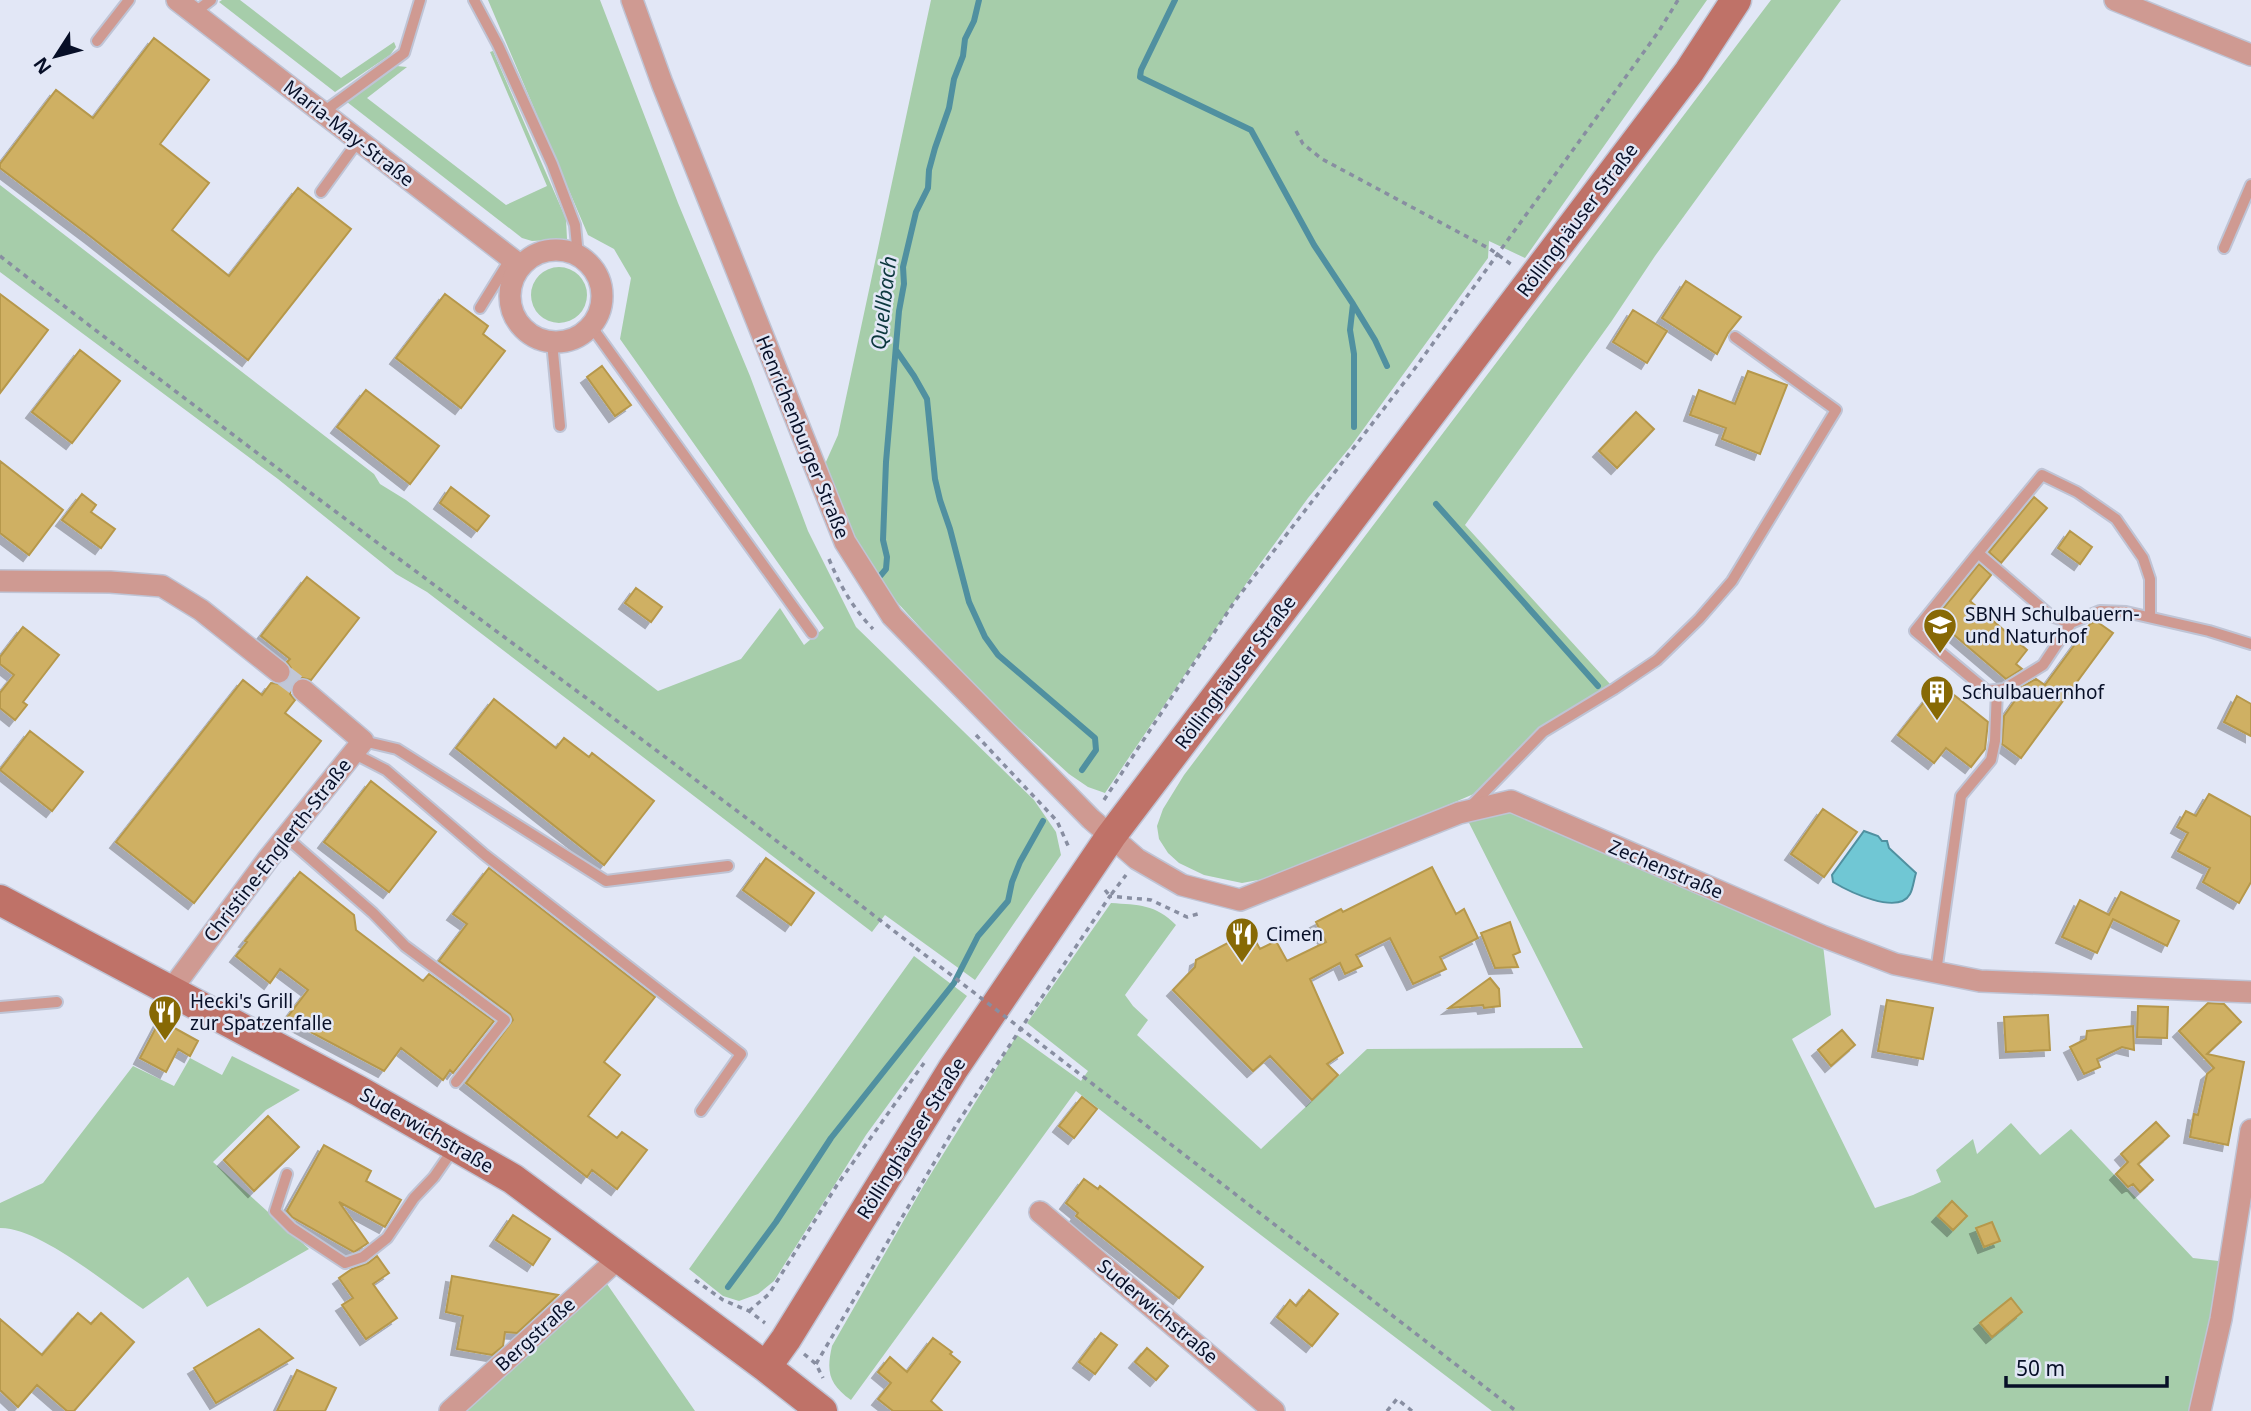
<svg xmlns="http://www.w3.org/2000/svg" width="2251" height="1411" font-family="'Noto Sans',sans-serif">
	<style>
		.green { fill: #a6cdaa }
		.water { fill: #70c7d4; stroke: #5090a0; stroke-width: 2 }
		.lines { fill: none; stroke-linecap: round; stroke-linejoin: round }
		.stream { stroke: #5090a0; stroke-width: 6 }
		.building { fill: #cfb063; stroke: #b6984b; stroke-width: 2; filter: url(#shadow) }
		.street-tunnel { stroke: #c1c7d7; stroke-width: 21; stroke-dasharray: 21 10; stroke-linecap: butt }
		.lane-casing { stroke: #bfc4d5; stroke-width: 14 }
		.street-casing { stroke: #bfc4d5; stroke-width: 24 }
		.secondary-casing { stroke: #bfc4d5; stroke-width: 33 }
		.path { stroke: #888ea1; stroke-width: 3.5; stroke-dasharray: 5 5; stroke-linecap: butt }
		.lane { stroke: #cf9a92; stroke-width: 10 }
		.street { stroke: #cf9a92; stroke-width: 21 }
		.secondary { stroke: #bf7268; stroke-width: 30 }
		.path-bridge { stroke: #888ea1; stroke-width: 3.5; stroke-dasharray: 5 5; stroke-linecap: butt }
		.labels { text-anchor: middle; stroke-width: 5; stroke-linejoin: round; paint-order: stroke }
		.street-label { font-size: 19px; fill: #070f27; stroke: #e2e7f6 }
		.poi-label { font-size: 19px; fill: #070f27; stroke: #e2e7f6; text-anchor: start }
		.water-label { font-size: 21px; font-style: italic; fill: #0d383e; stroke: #e2e7f6 }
	</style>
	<defs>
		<filter id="shadow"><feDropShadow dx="-6" dy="6" stdDeviation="0" flood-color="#0004"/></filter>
	</defs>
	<rect width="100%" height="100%" fill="#e2e7f6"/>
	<path class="green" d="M222 0H240L341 78 394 42 396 47 390 55 335 92 219 2Z
		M488 0H600L678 203 750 376 808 531 856 627 1034 800 1056 832 1061 855 975 980 885 915 872 932 427 592 396 574 278 479 0 272V185L374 474 380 484 406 500 658 691 741 659 780 608 804 645 824 628 620 339 631 278 614 249 588 235Z
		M931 0H1707L1525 258 1489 241 1488 258 1351 446 1308 498 1254 572 1105 793 1088 787 1069 774 1012 722 939 648 895 600 858 550 825 464 838 435Z
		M1771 0H1841L1655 256 1611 322 1465 525 1610 684 1542 727 1476 793 1285 875 1242 883 1204 875 1179 863 1168 853 1159 839 1157 826 1163 809 1184 775Z
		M493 51 566 219 567 239 532 241 522 238 347 102 397 66 407 67 367 98 506 205 547 186 490 52Z
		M531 295a28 28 0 1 1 56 0a28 28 0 1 1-56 0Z
		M1511 801 1822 936 1831 1015 1792 1039 1875 1208 1913 1195 1941 1182 1936 1170 1973 1139 1977 1154 2011 1123 2040 1155 2071 1129 2193 1258 2227 1262 2197 1411H1492L1236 1216 1076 1091 851 1400C829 1384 826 1372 832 1346L924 1185 1017 1035 1081 1081 1088 1071 1027 1023 1111 903C1139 905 1155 904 1176 925L1125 995 1133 1006 1148 1020 1137 1035 1261 1149 1367 1049 1583 1048 1464 813Z
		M914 956 967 996 866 1135 774 1281 758 1294 739 1301 723 1296 689 1269Z
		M232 1056 300 1090 266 1110 213 1162 309 1249 207 1307 188 1277 143 1309C109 1286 39 1227 0 1228V1203L43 1183 133 1066 174 1086 190 1058 222 1075Z
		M607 1284 695 1411H465Z"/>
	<path class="water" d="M1864 831 1878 836 1882 841H1887L1889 848 1916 873C1914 879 1913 889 1910 894 1898 916 1848 891 1833 882L1832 875Z"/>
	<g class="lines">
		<path class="stream" d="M1175 0 1141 70 1140 77 1251 130 1314 245 1353 304 1350 330 1354 354V427
			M1353 304 1375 340 1387 366
			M896 350 914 376 927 399 935 479 940 500 950 529 969 602 985 637 998 655 1095 738 1096 750 1082 770
			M1436 504 1598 686
			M881 575 886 569 887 557 883 540 886 462 899 311 904 284 903 267 916 212 928 188 929 170 935 148 949 108 954 79 963 56 965 39 974 21 979 0
			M728 1287 776 1222 831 1138 954 983 978 936 1008 901 1012 882 1020 862 1043 821"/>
	</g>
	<path class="building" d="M154 38 209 80 160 144 209 183 172 230 229 276 298 188 351 229 248 360 90 236 0 168V164L56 90 93 118Z
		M1686 281 1741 317 1728 333 1717 354 1662 318Z
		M0 294 48 330 0 393Z
		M445 294 488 326 483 334 505 351 461 408 396 358Z
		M1633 310 1667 331 1647 363 1613 342Z
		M80 350 120 381 72 443 32 412Z
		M602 366 631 405 615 416 587 377Z
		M1748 371 1787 385 1760 454 1722 439 1726 428 1690 415 1699 390 1735 404Z
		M366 390 439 446 410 484 337 427Z
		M1636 412 1654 429 1617 468 1599 451Z
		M0 461 63 510 29 555 0 533Z
		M451 487 489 516 477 531 440 503Z
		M82 494 96 505 91 512 115 529 101 548 62 520Z
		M2034 497 2047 508 2001 563 1989 552Z
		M2070 531 2092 547 2080 564 2058 548Z
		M1979 564 1991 575 1970 601 2027 650 2016 664 2022 669 2006 679 1947 629 1942 636 1929 626Z
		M307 577 359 618 311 680 299 677 294 681 290 687V694L295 700 285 713 321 741 194 903 116 842 243 680 262 695 271 683 283 684 290 680 291 668 287 662 290 659 261 636Z
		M636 588 662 607 651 622 625 603Z
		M2096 621 2113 633 2021 758 2002 744 2004 716 2021 692 2018 689 2036 679 2045 685 2090 624Z
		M23 627 59 655 23 702 27 705 15 720 0 708V693L14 675 0 664V657Z
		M1939 683 1988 722 1985 749 1971 767 1946 748 1934 763 1898 735Z
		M2237 696 2251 704V736L2224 722Z
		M494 699 556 748 564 738 589 757 592 753 654 801 604 865 456 748Z
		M30 731 83 772 52 811 0 770Z
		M371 781 436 832 389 892 324 842Z
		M2209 794 2251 817V882L2239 903 2203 882 2210 868 2178 851 2188 833 2177 827 2186 811 2196 816Z
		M1823 809 1857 832 1824 877 1791 854Z
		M766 858 814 893 791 925 743 890Z
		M1432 867 1456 914 1464 909 1478 938 1440 957 1446 969 1413 984 1390 938 1356 955 1362 966 1345 974 1340 963 1310 979 1343 1053 1327 1064 1338 1075 1312 1100 1270 1056 1253 1071 1173 990 1195 967 1196 960 1250 931 1260 949 1276 941 1287 961 1326 942 1316 922 1341 909 1343 912Z
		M489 868 655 997 604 1062 620 1075 588 1116 617 1138 622 1132 647 1150 617 1189 592 1170 587 1177 466 1083 513 1020 510 1014 439 961 467 924 453 914Z
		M300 872 354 915 356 930 423 981 429 974 494 1021 453 1073 450 1070 443 1080 401 1048 384 1071 286 1019 308 990 280 969 270 983 236 956 247 942 245 941Z
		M2121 892 2179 921 2167 946 2113 919 2097 953 2062 937 2080 900 2109 915Z
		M1510 922 1520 952 1513 955 1518 967 1495 968 1481 933Z
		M1490 978 1499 989 1500 1006 1484 1008 1483 1005 1449 1008Z
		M1887 1000 1933 1008 1923 1059 1878 1051Z
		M2208 1003 2224 1004 2241 1022 2207 1054 2244 1062 2228 1145 2190 1137 2194 1114 2198 1115 2207 1074 2214 1068 2179 1031Z
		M2138 1006 2168 1007 2167 1038 2137 1037Z
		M2048 1015 2050 1050 2006 1052 2004 1017Z
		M160 1020 198 1041 190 1056 178 1049 166 1072 140 1058Z
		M2133 1026 2134 1050 2122 1047 2097 1059 2100 1067 2084 1074 2070 1047 2086 1039 2087 1031Z
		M1842 1030 1855 1045 1831 1066 1818 1050Z
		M1082 1097 1097 1109 1074 1138 1059 1126Z
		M268 1116 299 1147 254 1191 224 1160Z
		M2156 1122 2169 1136 2138 1164 2153 1180 2140 1192 2133 1184 2128 1187 2116 1174 2128 1162 2121 1154Z
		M324 1145 371 1171 366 1181 401 1200 385 1227 339 1202 368 1243 354 1252 292 1217 287 1211Z
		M1084 1179 1098 1189 1100 1186 1203 1267 1179 1298 1076 1216 1078 1213 1066 1203Z
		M1952 1201 1967 1216 1953 1230 1938 1216Z
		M513 1215 550 1239 533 1265 496 1240Z
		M1992 1222 2000 1241 1984 1247 1976 1228Z
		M377 1256 389 1273 373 1284 397 1318 366 1339 342 1305 353 1298 339 1278 352 1269 368 1263Z
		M452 1276 558 1295 517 1333 505 1332 503 1346 492 1355 457 1349 463 1316 446 1312Z
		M1309 1290 1338 1314 1312 1346 1277 1317 1290 1300 1296 1306Z
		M2011 1298 2022 1312 1992 1337 1980 1323Z
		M78 1313 91 1324 101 1313 134 1342 74 1411H67L37 1385 18 1407 0 1390V1319L42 1355Z
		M259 1329 293 1358 216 1403 194 1368Z
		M1101 1333 1117 1345 1095 1374 1079 1362Z
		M933 1338 952 1352 950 1354 960 1362 931 1401 942 1411H893L878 1399 891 1383 878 1372 890 1357 907 1372Z
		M1147 1348 1168 1366 1156 1380 1135 1362Z
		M297 1370 336 1388 325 1411H277Z"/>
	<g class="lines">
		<path class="street-tunnel" d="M279 672 303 690"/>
		<g class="lane-casing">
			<path id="lane" d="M474 0 498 45 552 164 575 225 578 256
				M194 13 211 0
				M97 41 129 0
				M322 113 404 53 420 0
				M321 192 358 141
				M2224 248 2251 185
				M480 308 511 258
				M591 326 812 633
				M552 342 560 426
				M1978 553 2042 475 2077 492 2116 519 2143 558 2150 579V617
				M2071 623 2051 616 1978 553 1915 631 1987 691 2004 689 2043 665 2071 623 2100 611 2126 612 2209 631 2251 644
				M363 741 397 749 606 881 728 866
				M353 753 386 770 485 855 741 1054 701 1111
				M1470 807 1543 732 1614 689 1657 660 1699 619 1732 581 1836 410 1735 337
				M286 837 373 913 405 946 505 1020 456 1082
				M1936 972 1961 796 1991 760 1995 741 1997 690
				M0 1007 57 1002
				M287 1174 275 1211 292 1228 345 1263 363 1257 387 1238 414 1198 434 1177 454 1148"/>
		</g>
		<g class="street-casing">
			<path id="street" d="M177 0 521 266
				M632 0 662 83 845 542 892 616 1091 819 1137 859 1182 885 1240 900 1459 813 1511 801 1822 936 1895 964 1980 981 2251 992
				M2115 0 2251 55
				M510 296a46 46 0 1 1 92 0a46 46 0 1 1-92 0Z
				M0 581 110 582 162 586 201 610 279 672
				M171 990 268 859 363 741 303 690
				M1040 1212 1274 1411
				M450 1411 620 1257
				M2200 1411 2221 1319 2251 1130"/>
		</g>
		<g class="secondary-casing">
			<path id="secondary" d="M0 900 359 1091 513 1179 766 1367 822 1411
				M766 1367 786 1339 953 1069 1111 836 1689 72 1736 0"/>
		</g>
		<path class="path" d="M1296 131 1303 144 1322 159 1490 249 1512 265
			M0 256C301 492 614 713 916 948
			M829 559C840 586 853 608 873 629
			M976 735 1057 821 1070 850
			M1104 800 1235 601 1413 371 1659 31 1678 0
			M1105 890 1110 896 1126 875
			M1059 1058 1516 1411
			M695 1280 723 1300 749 1311 765 1323
			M749 1311 769 1294 837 1185 924 1063
			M804 1354 816 1364 823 1378
			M816 1364 958 1122 1110 896 1151 900 1187 917 1201 913
			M1387 1411 1397 1399 1412 1411"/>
		<use href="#lane" class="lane"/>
		<use href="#street" class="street"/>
		<use href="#secondary" class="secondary"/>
		<path class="path-bridge" d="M916 948 1059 1058"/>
	</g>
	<defs>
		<g id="school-pin" transform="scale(1.75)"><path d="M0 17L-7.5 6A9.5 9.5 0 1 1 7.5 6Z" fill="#876905" stroke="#e2e7f6"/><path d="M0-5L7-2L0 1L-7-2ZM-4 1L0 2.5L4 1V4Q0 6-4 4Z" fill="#fff"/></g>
		<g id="building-pin" transform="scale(1.75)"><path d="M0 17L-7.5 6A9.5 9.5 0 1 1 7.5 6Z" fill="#876905" stroke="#e2e7f6"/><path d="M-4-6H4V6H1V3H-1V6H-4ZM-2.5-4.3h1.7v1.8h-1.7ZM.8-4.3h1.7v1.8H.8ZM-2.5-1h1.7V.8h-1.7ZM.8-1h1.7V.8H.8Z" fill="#fff"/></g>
		<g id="restaurant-pin" transform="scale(1.75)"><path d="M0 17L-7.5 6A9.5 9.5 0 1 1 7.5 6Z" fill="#876905" stroke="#e2e7f6"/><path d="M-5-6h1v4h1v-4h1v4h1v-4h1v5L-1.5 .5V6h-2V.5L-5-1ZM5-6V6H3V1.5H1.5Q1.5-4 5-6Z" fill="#fff"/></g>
	</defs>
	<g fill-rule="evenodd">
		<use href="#school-pin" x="1940" y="625"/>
		<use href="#building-pin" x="1937" y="692"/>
		<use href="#restaurant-pin" x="1242" y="934"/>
		<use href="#restaurant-pin" x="165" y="1012"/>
	</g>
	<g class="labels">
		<g class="street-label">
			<text transform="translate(349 133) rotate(38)" y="7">Maria-May-Straße</text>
			<text transform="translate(1577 220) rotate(-53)" y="7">Röllinghäuser Straße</text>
			<text transform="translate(803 437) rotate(68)" y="7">Henrichenburger Straße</text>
			<text transform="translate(1235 672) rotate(-53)" y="7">Röllinghäuser Straße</text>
			<text transform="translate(277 850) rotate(-52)" y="7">Christine-Englerth-Straße</text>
			<text transform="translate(1666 869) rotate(23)" y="7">Zechenstraße</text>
			<text transform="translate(427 1130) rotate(30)" y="7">Suderwichstraße</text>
			<text transform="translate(911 1138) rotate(-58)" y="7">Röllinghäuser Straße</text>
			<text transform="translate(1158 1311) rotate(40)" y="7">Suderwichstraße</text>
			<text transform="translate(535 1334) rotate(-42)" y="7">Bergstraße</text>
		</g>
		<g class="poi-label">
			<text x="1965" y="621">SBNH Schulbauern-<tspan x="1965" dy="22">und Naturhof</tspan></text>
			<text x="1962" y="699">Schulbauernhof</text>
			<text x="1266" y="941">Cimen</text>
			<text x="190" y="1008">Hecki's Grill<tspan x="190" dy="22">zur Spatzenfalle</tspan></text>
		</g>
		<g class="water-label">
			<text transform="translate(884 303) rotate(-83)" y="7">Quellbach</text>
		</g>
	</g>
	<g transform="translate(56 56) rotate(234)" stroke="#e2e7f6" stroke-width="5" paint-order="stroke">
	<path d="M0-5L12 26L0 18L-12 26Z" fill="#070f27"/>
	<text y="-10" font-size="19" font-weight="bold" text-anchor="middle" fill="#070f27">N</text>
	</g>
	<path d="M2006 1376v10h161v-10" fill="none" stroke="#070f27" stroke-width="3.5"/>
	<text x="2016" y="1376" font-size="21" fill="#070f27" stroke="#e2e7f6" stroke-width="5" paint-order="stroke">50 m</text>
</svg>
